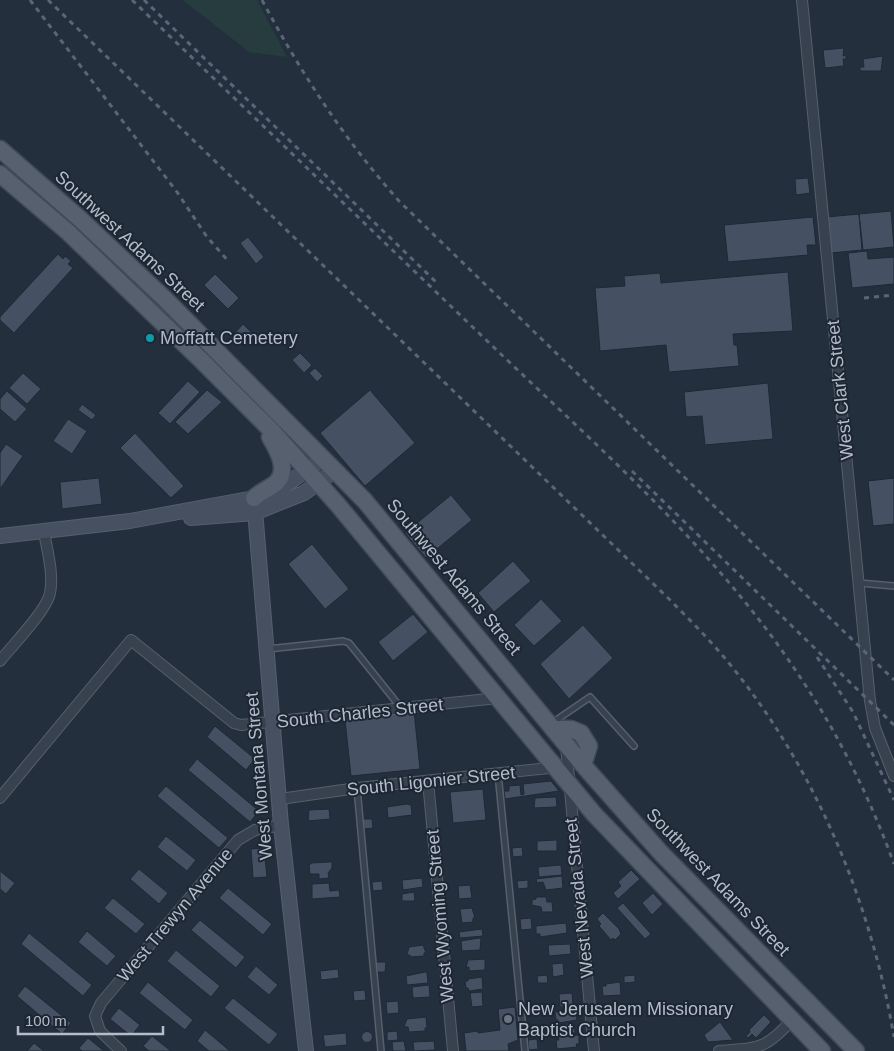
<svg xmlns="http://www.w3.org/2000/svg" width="894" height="1051" font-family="Arial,sans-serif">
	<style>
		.green { fill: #263c3f }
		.building { fill: #455162; stroke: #1f2835 }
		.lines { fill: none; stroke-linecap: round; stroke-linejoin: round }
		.lane-casing { stroke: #565f6c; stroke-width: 8 }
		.street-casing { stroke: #565f6c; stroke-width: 12 }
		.secondary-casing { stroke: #565f6c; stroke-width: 16 }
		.primary-casing { stroke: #414a57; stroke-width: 19 }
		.lane { stroke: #38414e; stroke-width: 5 }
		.street { stroke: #38414e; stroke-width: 10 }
		.secondary { stroke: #465061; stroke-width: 14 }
		.primary { stroke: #56606e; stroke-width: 16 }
		.rail { stroke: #5a6575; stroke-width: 3; stroke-dasharray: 5 5; stroke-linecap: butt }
		.culture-dot { fill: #0f9aa8; stroke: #1d2633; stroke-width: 2 }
		.worship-dot { fill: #6b7280; stroke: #1d2633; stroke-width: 2 }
		.labels { text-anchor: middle; stroke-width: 4; stroke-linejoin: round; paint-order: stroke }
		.street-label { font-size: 18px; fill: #b4bcc9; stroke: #1d2633 }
		.poi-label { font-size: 18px; fill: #b4bcc9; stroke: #1d2633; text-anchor: start }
	</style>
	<rect width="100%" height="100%" fill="#242f3e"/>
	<path class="green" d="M183 0H257L287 57 249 52Z"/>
	<path class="building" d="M844 48 843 56 846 55V59H843L844 66 825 68 823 50Z
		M883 56 881 71H860V67H864L863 59Z
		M808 178 810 193 796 195 795 179Z
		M891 211 894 247 863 250 859 214Z
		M859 214 862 250 830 253 827 217Z
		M813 217 816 245H807L808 255 728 262 724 225Z
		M248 237 264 257 256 264 240 243Z
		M867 251 868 259 894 257V284L852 288 848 253Z
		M58 254 63 259 65 256 71 261 68 264 73 268 14 333 0 320V317Z
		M788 272 793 331 733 334 734 345H737L739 366 669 372 666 345 600 351 595 288 625 286 624 276 660 273 661 283Z
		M215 274 239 298 228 309 204 285Z
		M243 324 256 337 246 347 234 334Z
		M300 353 312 365 304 373 292 360Z
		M315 368 323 376 317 382 309 373Z
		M23 373 41 389 27 404 9 388Z
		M188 381 200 392 170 424 158 413Z
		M768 383 773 439 705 445 702 416 686 417 684 392Z
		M207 390 222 402 188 434 175 422Z
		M370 390 415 443 365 486 320 433Z
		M7 391 27 409 15 422 0 409V399Z
		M82 404 96 415 92 420 78 410Z
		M68 419 87 431 72 454 53 441Z
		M135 433 184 486 171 498 120 448Z
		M6 444 23 456 0 489V453Z
		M99 478 102 504 62 509 60 482Z
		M894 478V524L873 526 868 481Z
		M451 495 472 520 426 558 405 533Z
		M312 544 349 589 325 609 288 564Z
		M513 561 531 581 494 612 478 593Z
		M541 599 562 621 534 646 514 625Z
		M413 614 428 632 393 661 378 642Z
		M583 625 613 658 569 699 540 664Z
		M409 711H414L420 769 351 776 345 720Z
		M215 726 255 759 246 770 207 737Z
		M197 759 259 811 250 822 188 770Z
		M551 781 559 791 505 799 504 791H509V786L520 785 521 795 524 794 523 784Z
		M166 786 228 838 219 848 157 796Z
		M483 789 486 820 453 823 450 792Z
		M556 797 557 806 555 807 534 808 535 798Z
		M407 804 411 805 412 815 388 818 387 807Z
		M329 809 330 819 308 821 309 810Z
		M363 819H372L373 828 364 829Z
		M166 836 196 860 187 871 157 847Z
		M557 840V851H537V841Z
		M522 847 523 856 513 857 512 848Z
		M264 848 267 877 253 878 251 849Z
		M329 862H332V868L328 873 329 878 319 879V874H310L309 865 312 863Z
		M561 865 562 875 539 877 538 867Z
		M139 869 168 893 159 904 130 879Z
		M631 870 640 879 618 899 613 893 621 886 618 882Z
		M0 871 15 883 6 894 0 889Z
		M562 876 563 888 546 890 543 882 537 883 536 879Z
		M422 878 423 887 403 890 402 880Z
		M528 880V888L518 889 517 881Z
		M382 881 383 890 373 891 372 882Z
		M329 883 330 891 339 890 340 897 312 899V884Z
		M470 885 472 898 459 899 458 886Z
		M228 888 272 924 263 935 219 898Z
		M414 892 415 901H402V894Z
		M653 893 663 904 652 915 642 903Z
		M536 897H546L547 902H552L553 912H542L541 907 532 905V900L536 899Z
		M113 898 145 924 136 934 104 908Z
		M623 903 651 934 645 939 617 908Z
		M472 908 475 918H473V922L462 923 460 909Z
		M603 913 619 929 621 934 615 940 613 938 611 940 599 926 601 924 597 919Z
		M531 918 532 929 521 930 520 919Z
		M200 920 245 957 236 968 191 930Z
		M566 923 567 933 540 937V934H536V926Z
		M482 929 483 936 460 938 459 932Z
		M87 931 116 956 107 966 78 942Z
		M29 933 92 985 83 996 21 944Z
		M479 938 481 939 480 950 462 951 461 941Z
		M570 944 571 954 549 956 548 945Z
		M423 945 426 953H424V956L410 957V955H407L409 947Z
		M176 950 220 986 211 997 167 961Z
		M485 959V970L469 971V967L466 968 468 960Z
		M376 962H386L385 972H377Z
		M563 963 564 975 553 977 552 964Z
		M256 966 278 985 269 995 247 977Z
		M338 969 339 978 321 980 320 971Z
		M425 972 427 973 428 983 407 985 406 976Z
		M547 975 548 983H538L537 976Z
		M635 975V982L624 983V976Z
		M482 977 483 989 469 991 468 988H466L465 981H468V979Z
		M148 982 193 1020 185 1030 139 993Z
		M620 982 621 995 603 996 602 986H606V984Z
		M429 985 430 997 413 998 412 987Z
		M25 986 71 1023 62 1034 17 996Z
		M365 990 366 1000 354 1001 353 991Z
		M482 992 483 1006 472 1007 470 993Z
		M572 993 573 1006 560 1007 559 994Z
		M233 998 278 1034 269 1045 224 1008Z
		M398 1001 399 1013 387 1014 386 1002Z
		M515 1007 518 1040 508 1044 509 1051H466L464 1033 478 1031V1033L500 1030 498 1009Z
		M119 1008 140 1025 131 1036 110 1019Z
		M573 1010 576 1011 577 1020 558 1023V1020H556L555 1012Z
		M764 1015 771 1022 756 1038 752 1034 748 1038 746 1036 750 1032 749 1030Z
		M426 1017 427 1028H425V1031L409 1032 408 1027H404L407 1019Z
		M720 1022 733 1040 708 1042 704 1035Z
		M574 1023 575 1033 562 1034 561 1028H558L557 1025Z
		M205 1030 230 1051H209L197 1041Z
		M397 1031 398 1040 387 1041V1032Z
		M361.5 1037a5.5 5.5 0 1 1 11 0a5.5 5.5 0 1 1-11 0Z
		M346 1033 347 1045 325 1047 323 1035Z
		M579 1035V1044H576L577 1047 557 1049 556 1040H559L558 1037Z
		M152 1036 171 1051H149L143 1046Z
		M88 1038 104 1051H82L79 1048Z
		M537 1039 538 1049 529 1050 528 1040Z
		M404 1041 406 1051H393L392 1042Z
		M434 1041 435 1050 414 1051 413 1042Z
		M34 1043 44 1051H27Z"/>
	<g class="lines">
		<g class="lane-casing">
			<path id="lane" d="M859 583 894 586
				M268 649 343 641 349 643 401 708
				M552 723 590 697 634 746
				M498 773 525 1051
				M357 788 381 1051"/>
		</g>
		<g class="street-casing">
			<path id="street" d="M802 0 870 701 875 728 894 776
				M0 661C12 646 47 610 50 593 54 574 47 550 44 532
				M566 746 594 1051
				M428 781 453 1051
				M0 798 131 640 234 723 241 725 498 698
				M280 799 357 788 559 767
				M121 1051 100 1031 95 1016 101 1003 238 840 255 830 281 825
				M719 1051C759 1048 765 1050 793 1019"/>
		</g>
		<g class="secondary-casing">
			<path id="secondary" d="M254 498 281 825 306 1051
				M191 518 254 513 304 493 334 471
				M0 536 130 521 254 498 283 487 323 458"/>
		</g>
		<g class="primary-casing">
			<path id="primary" d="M0 149 80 219 166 300 365 501 583 765 661 853 856 1051
				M0 174 68 232 201 360 274 433 338 505 594 814 822 1051
				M254 498C261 491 271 488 277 482 289 469 277 449 270 437
				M553 729H571L581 733 589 746 583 765"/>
		</g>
		<use href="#lane" class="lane"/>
		<use href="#street" class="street"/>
		<use href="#secondary" class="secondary"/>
		<use href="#primary" class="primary"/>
		<path class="rail" d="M30 0 177 192 207 237 229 262
			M48 0 668 598C693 623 718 648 740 677 820 780 872 908 894 1037
			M132 0C249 112 365 224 482 336 593 443 715 547 800 677 839 735 870 798 894 864
			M144 0 436 282
			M262 0C301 73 344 139 399 201L894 680
			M864 298 894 295
			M632 471 894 725
			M817 657 853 712 894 800"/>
	</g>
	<circle class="culture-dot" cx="150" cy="338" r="5"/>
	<circle class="worship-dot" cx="508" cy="1019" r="5"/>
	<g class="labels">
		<g class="street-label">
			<text transform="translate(130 241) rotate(43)" y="6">Southwest Adams Street</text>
			<text transform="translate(840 390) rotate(-96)" y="6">West Clark Street</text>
			<text transform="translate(454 577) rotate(50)" y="6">Southwest Adams Street</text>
			<text transform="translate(360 713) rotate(-6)" y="6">South Charles Street</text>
			<text transform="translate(259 776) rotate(-95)" y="6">West Montana Street</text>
			<text transform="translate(431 781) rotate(-6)" y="6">South Ligonier Street</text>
			<text transform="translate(718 882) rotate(46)" y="6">Southwest Adams Street</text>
			<text transform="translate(579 898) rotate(-96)" y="6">West Nevada Street</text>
			<text transform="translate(175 915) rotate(-50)" y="6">West Trewyn Avenue</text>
			<text transform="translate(440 916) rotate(-95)" y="6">West Wyoming Street</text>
		</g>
		<g class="poi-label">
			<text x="160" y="344">Moffatt Cemetery</text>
			<text x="518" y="1015">New Jerusalem Missionary<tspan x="518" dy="21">Baptist Church</tspan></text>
		</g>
	</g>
	<path d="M18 1026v8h145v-8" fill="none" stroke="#b4bcc9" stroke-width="2.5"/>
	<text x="25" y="1026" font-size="15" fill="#b4bcc9" stroke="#1d2633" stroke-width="4" paint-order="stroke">100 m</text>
</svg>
